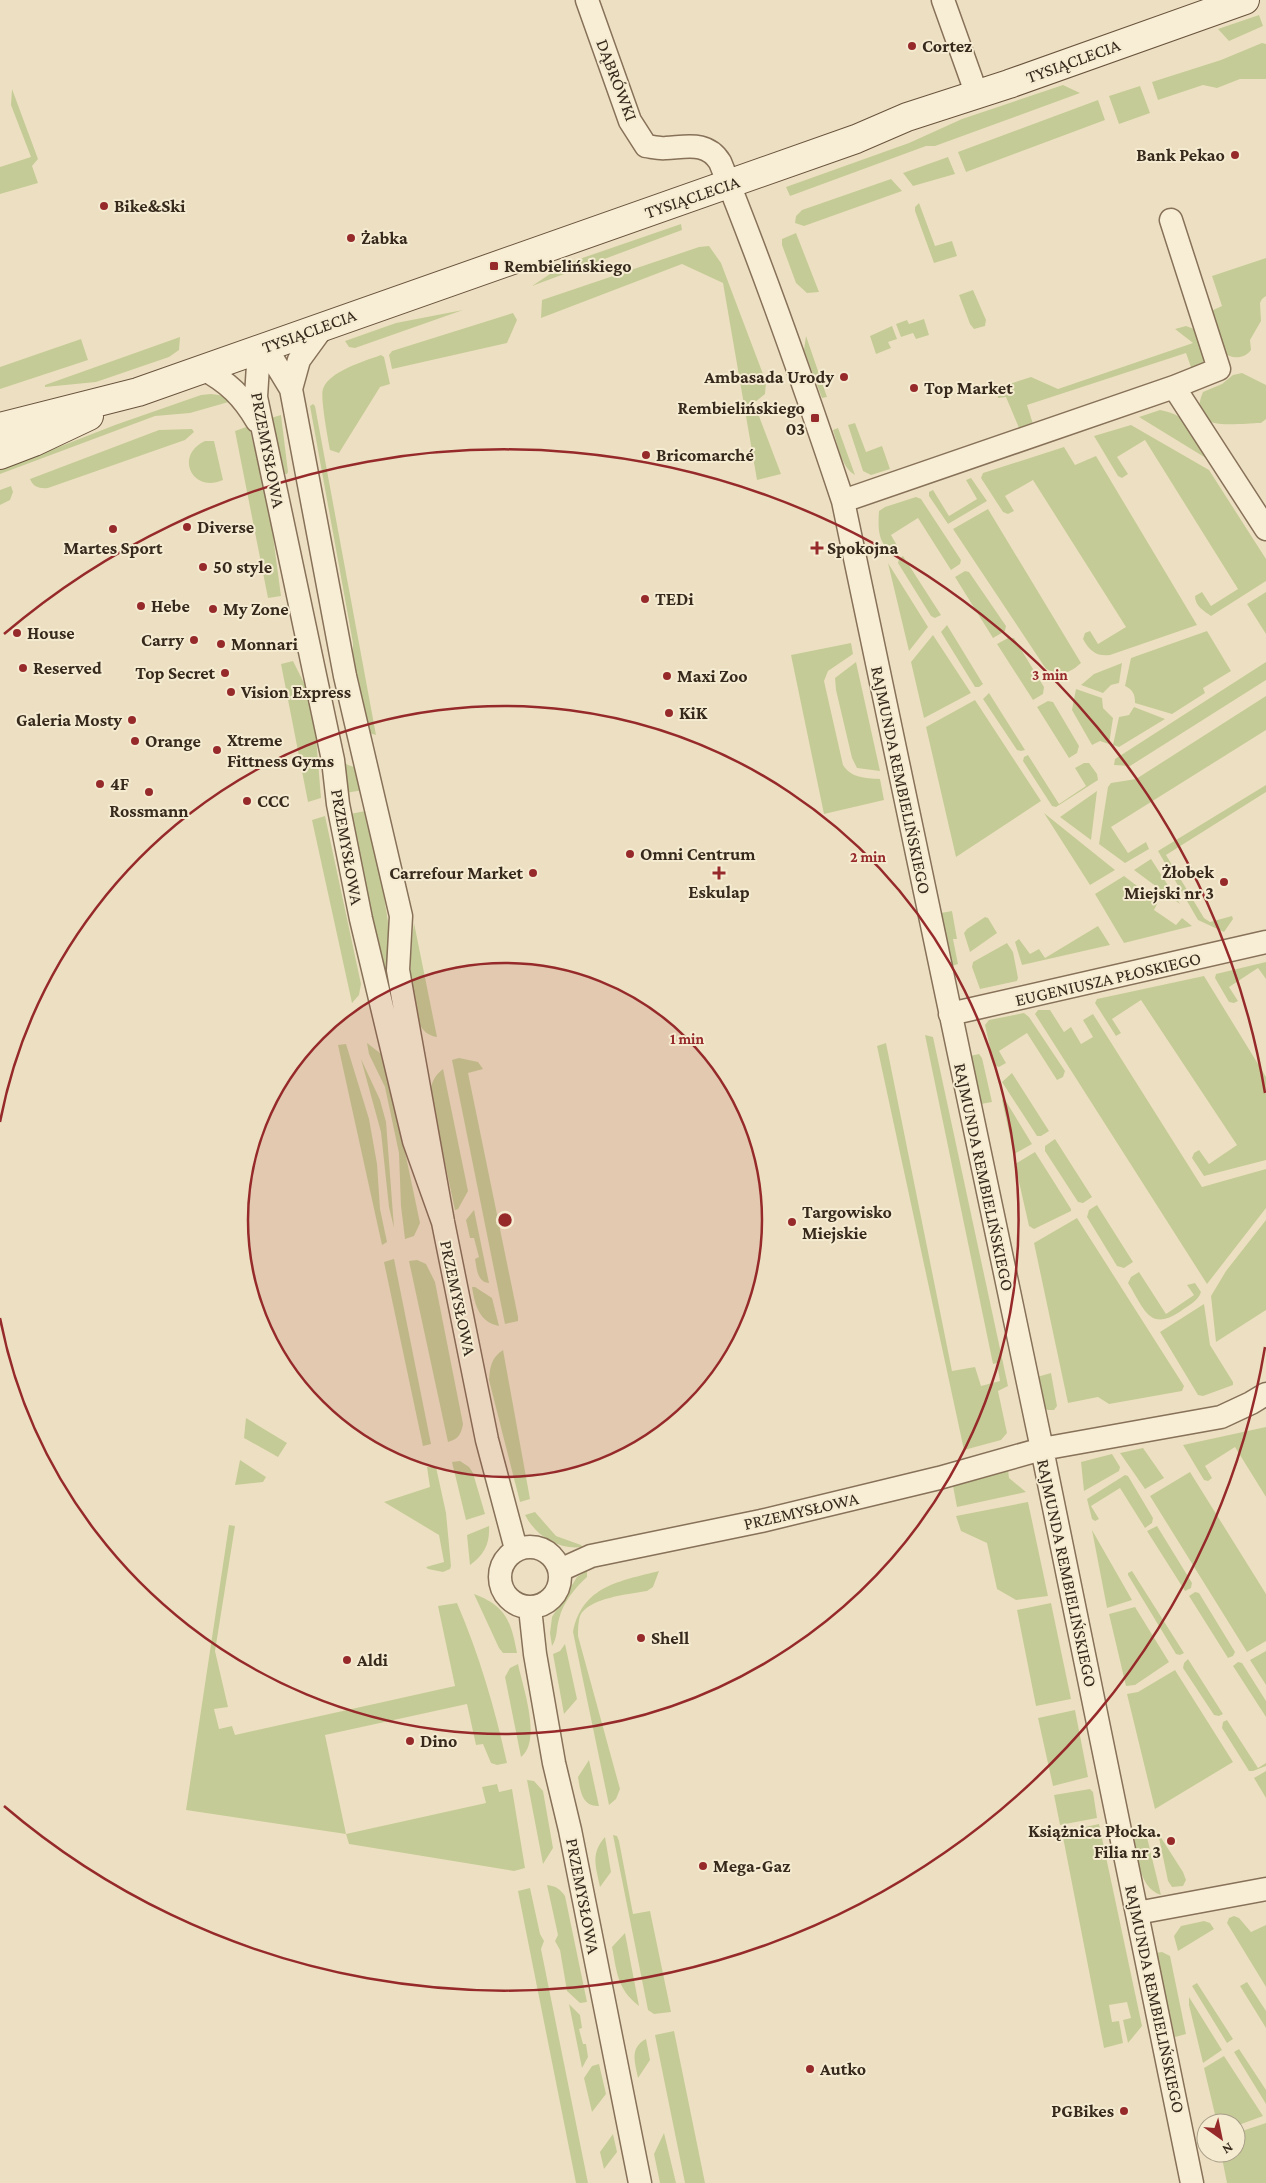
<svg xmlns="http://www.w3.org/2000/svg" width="1266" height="2183" font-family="'Crimson Pro',serif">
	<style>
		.green { fill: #c5cb96 }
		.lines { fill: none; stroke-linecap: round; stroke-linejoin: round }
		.street-casing { stroke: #877159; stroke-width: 25 }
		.secondary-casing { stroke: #69533d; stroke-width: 30 }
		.street { stroke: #f8eed5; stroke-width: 22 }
		.secondary { stroke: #f8eed5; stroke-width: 28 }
		.ring { fill: none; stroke: #962a2b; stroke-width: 2.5 }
		.poi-dot { fill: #962a2b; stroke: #f5ebd1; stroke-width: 2 }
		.labels { text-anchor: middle; stroke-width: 4; stroke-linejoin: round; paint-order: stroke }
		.poi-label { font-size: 18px; font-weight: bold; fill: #372a1d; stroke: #f5ebd1; text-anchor: start }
		.street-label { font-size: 18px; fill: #372a1d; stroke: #f5ebd1 }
		.centre { fill: #962a2b; stroke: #f5ebd1; stroke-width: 2.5 }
		.ring-label { font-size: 15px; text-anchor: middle; font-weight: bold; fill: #962a2b; stroke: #f5ebd1; stroke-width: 4; stroke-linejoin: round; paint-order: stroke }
	</style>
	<rect width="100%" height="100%" fill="#ede0c2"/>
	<path class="green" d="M1259 15 1263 26 1229 41 1218 29Z
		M1262 43 1266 44V79H1240L1217 88 1203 85 1158 100 1152 82 1221 60Z
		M1063 85 1080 93 935 146H926L790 196 786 187 909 143 962 119Z
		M1140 86 1150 113 1119 124 1109 96Z
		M12 89 38 159 32 166 38 183 0 194V167L31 157 11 105Z
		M1098 100 1105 120 966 172 958 152Z
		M948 157 955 174 913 186 903 173Z
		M891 179 902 191 804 226 795 223 796 216 802 210Z
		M919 203 935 246 952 241 957 256 934 263 915 211V207Z
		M681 224 682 230 532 286 565 264Z
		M796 233 819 292 807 293 796 283 782 245V239Z
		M709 246 721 263 766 382 765 394 754 403 781 474 757 480 723 283 682 264 541 318 542 300 699 247Z
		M1266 258V296L1262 299 1260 303 1261 321 1250 340 1251 350C1245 358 1236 359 1227 355L1211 311 1222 306 1212 276Z
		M973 290 986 320 985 326 974 329 970 324 959 295Z
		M463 310 355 348 349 347 345 341 396 323Z
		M513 313 517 320 507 343 392 369 389 355 392 351Z
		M924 319 929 335 916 339 913 333 901 337 896 324 907 320 909 324Z
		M892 326 897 339 888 342 891 348 876 354 870 336Z
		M1186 326 1194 329 1206 358 1201 368 1192 370 1186 353 1027 405 1033 424 1019 428 1006 397 998 398V390L1000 387 1031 377 1058 389 1193 343 1175 329Z
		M806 336 827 397 822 398 804 350Z
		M180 337 179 350 169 357 96 382 45 387V385Z
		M81 339 88 360 0 389V367Z
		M381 355 384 357 390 384 380 387 339 453 330 450C328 439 320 397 323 389 329 371 365 361 381 355Z
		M1242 373 1266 385V419L1261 423C1237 423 1185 434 1203 392L1222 384 1233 375Z
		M211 394 219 395 232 401 190 413 155 416 0 474V470L115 425 201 395Z
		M313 404 315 406 376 735 369 733 353 686V643L310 406Z
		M1160 410C1191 415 1198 438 1214 463L1139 417Z
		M281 415 288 472 287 474H285L271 418Z
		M855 423 866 452 882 446 890 469 871 475 863 471 848 425Z
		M1131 425 1209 470 1266 559V581L1211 616C1204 611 1195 606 1195 596L1202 592 1211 606 1238 589 1145 440 1117 457 1128 474 1122 478 1118 476 1094 436Z
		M249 426 270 514 281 596 268 598 235 431Z
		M838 428 855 475C841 467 838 445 833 430Z
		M192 429 194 432 185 440 48 488C40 489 33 487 30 479L159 430Z
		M205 441H214L223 480C192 494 174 455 205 441Z
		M1064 447 1075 465 1096 456 1197 625 1110 655C1096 657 1089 650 1083 639L1085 633 1090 631 1098 644 1126 627 1033 480 1005 496 1014 511 1008 514 1003 512 981 478 983 473Z
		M971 478 987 501 948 524 929 496V492L933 490 949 516 977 499 966 480Z
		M11 486 13 492 10 500 0 505V490Z
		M916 497 921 499 961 560 960 564 951 570 918 518 891 535 899 549 895 552C877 547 878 526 879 511L885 507Z
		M988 509 1081 663C1069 674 1060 676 1046 669L953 529Z
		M903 556 941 615 935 618 931 616 898 563 899 559Z
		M888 563 928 627 909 651Z
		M965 571 969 572 1006 626 1005 631 993 638 955 577Z
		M1266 592V634L1247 604Z
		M947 625 983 684 979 687H975L941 632Z
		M1207 631 1231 671 1203 688 1205 693 1172 714 1135 703C1135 694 1133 690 1125 686L1131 658Z
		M933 635 971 693 924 718 911 662Z
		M1008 638H1014L1044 687 1043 694 1033 700 997 644Z
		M851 643 853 654 828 671 824 681 843 765C851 778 865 778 880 779L884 800 824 814 791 655Z
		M293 661 313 701 321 798 308 802 281 664Z
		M856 662 880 771 857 768 852 758 836 690 835 678Z
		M1266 662V680L1130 766 1114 765 1115 759Z
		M1122 663 1119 683 1111 685 1103 693 1081 685 1094 674Z
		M1076 689 1102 698 1103 708 1113 718 1109 744 1100 741 1092 745 1072 710Z
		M989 693 1025 750 1021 751 1017 750 983 699Z
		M1266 696V730L1111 827 1128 853 1146 842 1149 849 1125 863 1099 844 1108 787 1111 783 1136 779Z
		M975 700 1041 801 956 857 926 727Z
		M1048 701 1053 702 1079 746 1077 753 1069 758 1037 707Z
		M1134 707 1165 719 1119 747 1113 745 1119 717 1129 715Z
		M1028 755 1059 804 1086 786 1075 768 1084 763H1089L1097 774 1098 780 1056 807 1052 806 1023 761 1024 757Z
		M339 758 348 765 360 769 364 790 345 793Z
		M1266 785V792L1166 855 1204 918 1210 922 1232 916 1233 919 1224 932 1198 920 1158 851Z
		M1097 791 1091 840 1060 817Z
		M370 810 390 934V981L387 983 384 981 350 814Z
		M1044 813 1115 870 1090 885Z
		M325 816 361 984 359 995 352 1003 312 820Z
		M1151 859 1180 904 1134 870Z
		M1124 876 1158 902 1154 910 1176 925 1182 918 1192 926 1124 943 1095 894Z
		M952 911 957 939H953L958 964 952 966 941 913Z
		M985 917 988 918 997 933 970 952 964 933 967 929Z
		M414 923 437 1037C401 1033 411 948 414 923Z
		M1098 926 1110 945 1022 965 1015 942 1019 939 1030 954 1039 949 1045 958Z
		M1007 943 1013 952 1018 978 1017 981 980 989 972 967 973 962Z
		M1266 962V979L1258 968 1229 987 1238 1001 1234 1003 1229 1002 1215 978 1216 974Z
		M1204 976 1266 1077V1160L1204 1176 1192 1158 1194 1153 1199 1150 1209 1164 1237 1145 1141 1000 1112 1019 1121 1033 1116 1036 1095 1003 1097 999Z
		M1038 1010H1050L1064 1032 1071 1027 1081 1044 1093 1037 1083 1020 1093 1014 1202 1187 1266 1169V1208L1207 1284 1035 1014Z
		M1024 1013 1029 1017 1065 1071 1063 1077 1057 1080 1027 1033 999 1051 1006 1063 999 1067 994 1065 985 1025 989 1020Z
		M925 1035 933 1037 1008 1386 998 1391 1007 1433 1001 1440 964 1450 877 1046 886 1043 952 1371 975 1367 981 1386 1000 1381 997 1363 993 1364Z
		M367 1043 385 1057 420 1223 414 1236 405 1239 401 1206 399 1153 385 1087 369 1054Z
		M346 1044 369 1119 377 1164 380 1209 387 1242 382 1245 338 1045Z
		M979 1054 982 1058 992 1102 981 1104 970 1056Z
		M459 1058 478 1062 483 1069 468 1073 518 1317V1321L505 1324 452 1060Z
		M361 1059 380 1100 386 1122 394 1228 389 1207 381 1132Z
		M443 1069 468 1191 458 1209 455 1210 431 1097C430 1085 433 1077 443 1069Z
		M1012 1073 1049 1131 1041 1136H1037L1002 1082Z
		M1004 1098 1032 1144 1014 1154 1002 1100Z
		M1055 1139 1092 1197 1083 1203 1078 1202 1045 1151V1146Z
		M1035 1152 1071 1209V1211L1034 1229 1029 1226 1015 1164Z
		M1097 1205 1133 1262 1124 1268 1117 1266 1087 1217 1089 1210Z
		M474 1210 489 1283C477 1282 477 1269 475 1259L479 1257 474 1238H470L466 1220Z
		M1077 1218 1184 1386 1182 1391 1109 1404 1098 1397 1068 1403 1034 1243Z
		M1266 1220V1310L1216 1342 1211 1296 1226 1271Z
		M394 1259 431 1444 423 1446 384 1262Z
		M417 1260 426 1264 435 1282 463 1424C461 1435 458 1439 448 1442L409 1261Z
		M1139 1272 1166 1314 1194 1295 1187 1285 1195 1283 1201 1292C1198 1301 1189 1305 1181 1311 1149 1333 1144 1308 1128 1283L1131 1277Z
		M472 1287H475L492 1298 499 1326C479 1322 475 1305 472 1287Z
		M1204 1304 1210 1345 1233 1382V1385L1203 1396 1198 1395 1160 1332Z
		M503 1350 530 1499 520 1502 489 1380C490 1367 491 1358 503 1350Z
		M1051 1373 1057 1406 1054 1410H1048L1044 1408 1037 1377Z
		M246 1418 287 1443 278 1457 244 1438Z
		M1266 1427V1497L1235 1447 1205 1466 1212 1478 1208 1481 1204 1480 1183 1445Z
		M1143 1448 1164 1478 1145 1489 1120 1453Z
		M1112 1454 1120 1467 1119 1471 1084 1491 1081 1462Z
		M240 1460 266 1477 263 1482 235 1485Z
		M460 1461 469 1467 473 1473 485 1514 466 1520 452 1462Z
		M427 1467H436L446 1513 451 1566 450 1569 443 1572 428 1569 426 1567 444 1562 439 1535 384 1502 430 1487Z
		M1008 1469 1009 1478 1026 1492 957 1507 953 1486Z
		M1190 1472 1266 1594V1641L1247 1652 1150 1496Z
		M1125 1475 1128 1476 1153 1518 1152 1523 1145 1528 1120 1488 1091 1506 1099 1519 1095 1521 1092 1519 1087 1499Z
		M1028 1502 1048 1596 1016 1600 997 1589 987 1543 961 1531 956 1516Z
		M535 1512 556 1536 581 1545 582 1547C558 1550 536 1536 525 1515Z
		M229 1525 235 1526 215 1651 228 1707 214 1709 219 1729 232 1726 235 1735 455 1686 438 1606 457 1603C480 1657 494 1706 507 1763L497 1765 491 1763 483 1744 476 1745 467 1704 325 1735 346 1834 486 1803 482 1787 497 1784 499 1792 512 1789 525 1868 514 1871 349 1844 346 1834 186 1810Z
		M489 1526C490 1544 484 1555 470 1565L467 1535Z
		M1157 1526 1192 1583 1191 1588 1185 1591 1147 1531Z
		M1092 1530 1132 1600 1107 1608Z
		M587 1571V1577C575 1588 563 1602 559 1619 556 1628 558 1637 552 1646L550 1633 552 1617 577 1577Z
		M659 1571 653 1587 647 1591C629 1594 588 1598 580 1616 578 1622 578 1630 578 1636L620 1789 616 1799 609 1805 573 1632C582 1586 620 1581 659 1571Z
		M1132 1571 1184 1653 1180 1655 1176 1654 1128 1575V1573Z
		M1195 1592 1199 1593 1235 1652 1233 1656 1228 1658 1189 1596Z
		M474 1594C506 1606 511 1621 517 1653H503L499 1648Z
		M1051 1603 1071 1699 1036 1706 1017 1610Z
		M1135 1607 1169 1662 1135 1685 1126 1686 1109 1614Z
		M565 1644 577 1699 564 1714 553 1654 560 1651Z
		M1266 1651V1685L1250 1660Z
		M1188 1659 1223 1714 1219 1716 1214 1715 1183 1668 1184 1663Z
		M1238 1662 1242 1663 1266 1701V1717L1233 1666Z
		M518 1664C523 1688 542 1740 521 1757L505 1677 510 1668Z
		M1175 1670 1233 1762 1155 1809 1127 1694 1138 1692Z
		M1075 1710 1088 1777 1053 1786 1038 1718Z
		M1227 1720 1258 1768 1266 1763V1766L1253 1771H1249L1222 1728 1223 1722Z
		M589 1760 599 1806C582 1807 580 1790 578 1777Z
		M1266 1771V1798L1254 1778Z
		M527 1780 534 1781 543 1791 553 1848 543 1864Z
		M1090 1789 1093 1792 1097 1818 1060 1825 1054 1795Z
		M1099 1824 1142 2026 1128 2043 1123 2020 1131 2018 1127 2002 1109 2005 1112 2022 1119 2021 1123 2043 1104 2048 1062 1832Z
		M1145 1829 1161 1895C1137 1887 1138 1853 1133 1832Z
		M1158 1833 1183 1872 1186 1880 1183 1886 1172 1887 1168 1881Z
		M613 1835 617 1836 619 1841 633 1914 650 1911 671 2012 654 2014 648 2010Z
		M605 1837 611 1872 600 1887C596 1867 590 1854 605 1837Z
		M547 1885C556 1886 560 1889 565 1896L587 2002 580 2003 567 1991 560 1950 555 1941 558 1935Z
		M530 1888 540 1934 544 1941 541 1949 588 2183H576L518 1891Z
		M1234 1916 1239 1918 1251 1932 1266 1925V1987L1227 1923 1229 1918Z
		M1204 1921 1210 1923 1214 1929 1178 1951 1174 1936 1181 1926Z
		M625 1933 639 2006C617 1989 617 1972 612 1947Z
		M1162 1952 1170 1956 1186 2034 1175 2037 1156 1953Z
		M1247 1982 1266 2011V2028L1240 1986Z
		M1197 1983 1233 2039 1227 2043 1192 1986Z
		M1189 1997 1222 2050 1203 2063 1189 2005Z
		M569 2004 580 2015 582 2028 579 2029 583 2044H586L588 2057 582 2068Z
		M674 2031 705 2183H685L655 2035Z
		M646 2039 650 2060 638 2078C635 2063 629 2048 646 2039Z
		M1239 2049 1266 2090V2104L1234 2052Z
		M1224 2056 1263 2116 1236 2126V2123H1217L1204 2068Z
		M599 2064 606 2094 592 2112 584 2078 592 2066Z
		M1266 2123V2183H1227L1221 2153H1236V2133Z
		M664 2133 676 2183H660L654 2154Z
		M613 2134 617 2152 604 2169 600 2152Z"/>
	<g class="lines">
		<g class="street-casing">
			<path id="street" d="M587 0 630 121 646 146C653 147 660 149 666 148 687 147 707 141 720 162 765 273 805 387 843 501L1042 1449 1192 2183
				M943 0 977 95
				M203 369C228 382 243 397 257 421
				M1174 387 1266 529
				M291 389 299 360 323 327
				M843 501 1174 387 1219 369 1171 220
				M950 1014 1266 942
				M443 1222 414 1141 361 919 338 804 333 760 256 397 259 349 274 361 291 389 345 676 401 916 398 970 443 1222 487 1440 516 1549
				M500 1577a30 30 0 1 1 60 0a30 30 0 1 1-60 0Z
				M560 1570 591 1556 761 1521 939 1478 1042 1449 1221 1417 1251 1403 1266 1394
				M530 1608 535 1654 554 1763 570 1830 640 2183
				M1137 1913 1266 1889"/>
		</g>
		<g class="secondary-casing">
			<path id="secondary" d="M0 427 138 392 856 139 907 117 1009 84 1245 0
				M0 455 34 442 89 416"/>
		</g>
		<use href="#street" class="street"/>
		<use href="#secondary" class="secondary"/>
	</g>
	<circle cx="505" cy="1220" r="257" fill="#962a2b" fill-opacity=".12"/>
	<g class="ring">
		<circle cx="505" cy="1220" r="257"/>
		<path d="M0 1122A514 514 0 1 1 0 1318"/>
		<path d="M1265 1347A771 771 0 0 1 4 1806M4 634A771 771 0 0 1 1265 1093"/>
	</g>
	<g class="poi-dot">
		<circle cx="912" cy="46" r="5"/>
		<circle cx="1235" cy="155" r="5"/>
		<circle cx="104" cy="206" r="5"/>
		<circle cx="351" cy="238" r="5"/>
		<rect x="489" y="261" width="10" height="10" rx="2.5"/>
		<circle cx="844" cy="377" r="5"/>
		<circle cx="914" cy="388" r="5"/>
		<rect x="810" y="413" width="10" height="10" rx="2.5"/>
		<circle cx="646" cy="455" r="5"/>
		<circle cx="187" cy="527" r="5"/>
		<circle cx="113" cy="529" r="5"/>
		<path d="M814.5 540.5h5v5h5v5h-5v5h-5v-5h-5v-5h5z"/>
		<circle cx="203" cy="567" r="5"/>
		<circle cx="645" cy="599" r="5"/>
		<circle cx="141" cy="606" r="5"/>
		<circle cx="213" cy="609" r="5"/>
		<circle cx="17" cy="633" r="5"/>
		<circle cx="194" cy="640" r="5"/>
		<circle cx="221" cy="644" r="5"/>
		<circle cx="23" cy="668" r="5"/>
		<circle cx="225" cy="673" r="5"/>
		<circle cx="667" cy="676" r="5"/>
		<circle cx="231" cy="692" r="5"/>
		<circle cx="669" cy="713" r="5"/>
		<circle cx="132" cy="720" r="5"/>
		<circle cx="135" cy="741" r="5"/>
		<circle cx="217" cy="750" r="5"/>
		<circle cx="100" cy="784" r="5"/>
		<circle cx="149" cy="792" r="5"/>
		<circle cx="247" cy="801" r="5"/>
		<circle cx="630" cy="854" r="5"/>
		<circle cx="533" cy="873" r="5"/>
		<path d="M716.5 865.5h5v5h5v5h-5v5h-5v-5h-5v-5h5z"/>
		<circle cx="1224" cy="882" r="5"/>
		<circle cx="792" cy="1222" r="5"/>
		<circle cx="641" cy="1638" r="5"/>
		<circle cx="347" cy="1660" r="5"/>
		<circle cx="410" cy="1741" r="5"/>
		<circle cx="1171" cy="1841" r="5"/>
		<circle cx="703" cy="1866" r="5"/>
		<circle cx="810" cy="2069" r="5"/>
		<circle cx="1124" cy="2111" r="5"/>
	</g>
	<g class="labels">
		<g class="poi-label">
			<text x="922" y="52">Cortez</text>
			<text x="1225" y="161" text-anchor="end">Bank Pekao</text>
			<text x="114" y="212">Bike&amp;Ski</text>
			<text x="361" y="244">Żabka</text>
			<text x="504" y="272">Rembielińskiego</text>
			<text x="834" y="383" text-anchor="end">Ambasada Urody</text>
			<text x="924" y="394">Top Market</text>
			<text x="805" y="414" text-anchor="end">Rembielińskiego<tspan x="805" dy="21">03</tspan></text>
			<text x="656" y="461">Bricomarché</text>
			<text x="197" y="533">Diverse</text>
			<text x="113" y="554" text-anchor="middle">Martes Sport</text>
			<text x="827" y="554">Spokojna</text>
			<text x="213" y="573">50 style</text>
			<text x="655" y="605">TEDi</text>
			<text x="151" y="612">Hebe</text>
			<text x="223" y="615">My Zone</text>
			<text x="27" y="639">House</text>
			<text x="184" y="646" text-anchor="end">Carry</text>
			<text x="231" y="650">Monnari</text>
			<text x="33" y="674">Reserved</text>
			<text x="215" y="679" text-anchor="end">Top Secret</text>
			<text x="677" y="682">Maxi Zoo</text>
			<text x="241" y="698">Vision Express</text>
			<text x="679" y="719">KiK</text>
			<text x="122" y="726" text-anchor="end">Galeria Mosty</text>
			<text x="227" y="746">Xtreme<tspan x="227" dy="21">Fittness Gyms</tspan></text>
			<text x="145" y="747">Orange</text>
			<text x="110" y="790">4F</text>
			<text x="257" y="807">CCC</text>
			<text x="149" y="817" text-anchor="middle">Rossmann</text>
			<text x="640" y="860">Omni Centrum</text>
			<text x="1214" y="878" text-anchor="end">Żłobek<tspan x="1214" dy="21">Miejski nr 3</tspan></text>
			<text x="523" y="879" text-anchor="end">Carrefour Market</text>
			<text x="719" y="898" text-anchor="middle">Eskulap</text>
			<text x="802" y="1218">Targowisko<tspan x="802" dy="21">Miejskie</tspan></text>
			<text x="651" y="1644">Shell</text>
			<text x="357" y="1666">Aldi</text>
			<text x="420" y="1747">Dino</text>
			<text x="1161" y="1837" text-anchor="end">Książnica Płocka.<tspan x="1161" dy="21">Filia nr 3</tspan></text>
			<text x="713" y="1872">Mega-Gaz</text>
			<text x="820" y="2075">Autko</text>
			<text x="1114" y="2117" text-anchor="end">PGBikes</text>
		</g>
		<g class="street-label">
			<text transform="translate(1073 61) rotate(-20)" y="6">TYSIĄCLECIA</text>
			<text transform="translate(617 80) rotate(69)" y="6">DĄBRÓWKI</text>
			<text transform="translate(692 197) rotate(-19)" y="6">TYSIĄCLECIA</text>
			<text transform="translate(309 331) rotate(-20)" y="6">TYSIĄCLECIA</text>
			<text transform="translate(268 450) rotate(79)" y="6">PRZEMYSŁOWA</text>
			<text transform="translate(901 780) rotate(78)" y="6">RAJMUNDA REMBIELIŃSKIEGO</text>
			<text transform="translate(347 847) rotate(80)" y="6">PRZEMYSŁOWA</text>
			<text transform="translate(1108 979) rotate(-13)" y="6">EUGENIUSZA PŁOSKIEGO</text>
			<text transform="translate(984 1177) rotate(78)" y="6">RAJMUNDA REMBIELIŃSKIEGO</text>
			<text transform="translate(458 1298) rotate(78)" y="6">PRZEMYSŁOWA</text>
			<text transform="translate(801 1511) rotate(-13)" y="6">PRZEMYSŁOWA</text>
			<text transform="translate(1067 1573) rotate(78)" y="6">RAJMUNDA REMBIELIŃSKIEGO</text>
			<text transform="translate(583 1896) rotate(79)" y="6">PRZEMYSŁOWA</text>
			<text transform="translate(1155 1999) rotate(78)" y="6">RAJMUNDA REMBIELIŃSKIEGO</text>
		</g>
	</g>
	<circle cx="505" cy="1220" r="8" class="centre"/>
	<g class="ring-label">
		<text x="1050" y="680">3 min</text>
		<text x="868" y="862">2 min</text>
		<text x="687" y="1044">1 min</text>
	</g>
	<g transform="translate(1221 2138) rotate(147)"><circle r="24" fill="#f5ebd1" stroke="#a99e89"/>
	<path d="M0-4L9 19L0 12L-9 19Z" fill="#962a2b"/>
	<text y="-8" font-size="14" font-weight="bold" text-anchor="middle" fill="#372a1d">N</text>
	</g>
</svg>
